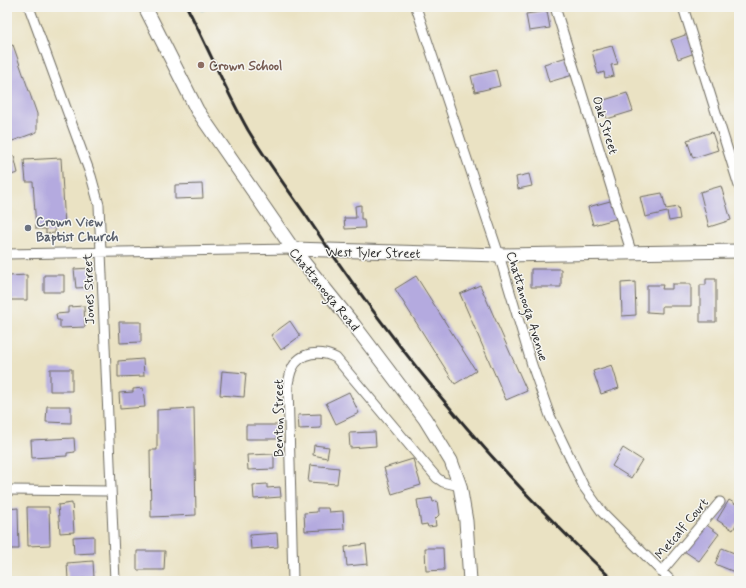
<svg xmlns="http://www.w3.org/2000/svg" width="746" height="588" font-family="Mynerve,sans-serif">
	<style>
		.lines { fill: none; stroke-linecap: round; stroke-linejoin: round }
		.stream { stroke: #54a5ce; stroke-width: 3.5 }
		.building { fill: #b4aadf }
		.street-casing { stroke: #6e6b60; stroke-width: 11 }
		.secondary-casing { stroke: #6e6b60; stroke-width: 15 }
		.street { stroke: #fff; stroke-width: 9 }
		.secondary { stroke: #fff; stroke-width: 13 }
		.rail { stroke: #2b2b2b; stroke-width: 3 }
		.education-dot { fill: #8d6e63; stroke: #f6f6f2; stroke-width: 1.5 }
		.worship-dot { fill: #6b7280; stroke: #f6f6f2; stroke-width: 1.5 }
		.labels { text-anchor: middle; stroke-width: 3; stroke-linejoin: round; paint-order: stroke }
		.education-label { font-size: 13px; font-weight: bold; fill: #785e54; stroke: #f6f6f2; text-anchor: start }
		.street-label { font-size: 13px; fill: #2b2b2b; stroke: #f6f6f2 }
		.worship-label { font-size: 13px; font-weight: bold; fill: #5b616d; stroke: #f6f6f2; text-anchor: start }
	</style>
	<rect width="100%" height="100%" fill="#f6f6f2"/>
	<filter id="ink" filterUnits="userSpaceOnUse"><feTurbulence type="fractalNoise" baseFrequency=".025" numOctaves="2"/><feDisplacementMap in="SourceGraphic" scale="8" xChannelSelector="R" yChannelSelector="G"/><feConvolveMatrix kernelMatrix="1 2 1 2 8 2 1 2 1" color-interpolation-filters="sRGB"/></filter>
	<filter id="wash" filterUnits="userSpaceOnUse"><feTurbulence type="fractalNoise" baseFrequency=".012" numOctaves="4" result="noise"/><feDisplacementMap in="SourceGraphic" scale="16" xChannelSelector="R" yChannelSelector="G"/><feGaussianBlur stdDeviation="0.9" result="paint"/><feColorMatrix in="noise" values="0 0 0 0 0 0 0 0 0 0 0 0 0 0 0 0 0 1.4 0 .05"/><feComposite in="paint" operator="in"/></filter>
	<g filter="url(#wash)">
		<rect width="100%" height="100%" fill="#eae2c3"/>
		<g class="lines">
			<path class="stream" d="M203 9 206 7"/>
		</g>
		<g id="blocks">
			<path class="building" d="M547 11 550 28 529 31 526 14Z
				M688 34 695 53 678 59 671 40Z
				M13 45 37 114V132L7 143V47Z
				M612 46 618 64 611 65 614 76 605 78 604 72 598 74 592 51Z
				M567 57 573 75 549 82 544 64Z
				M496 70 500 86 475 92 471 76Z
				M627 93 633 111 607 119 601 101Z
				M712 132 718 150 693 158 687 140Z
				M14 156 18 173 7 176V157Z
				M61 158 65 226 55 227V233L46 234V229H36L33 182H26L24 160Z
				M529 174 532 186 518 189 516 177Z
				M202 184 203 198 175 199V185Z
				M721 186 731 220 709 227 700 192Z
				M662 193 666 209 678 207 680 219 669 221 667 212 645 217 640 197Z
				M614 200 619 218 593 225 588 207Z
				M361 205V219H364L365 228 345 229 344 218H356L355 206Z
				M92 268 93 287 76 288 74 269Z
				M531 269H561V287H531Z
				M27 275V300H9V276Z
				M44 275H64V292H44Z
				M416 276 476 371 455 384 395 289Z
				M706 279H716V322H700V285H706Z
				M635 282 636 315 622 316 621 283Z
				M672 284H691V306H662V313L647 312V285H663L662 289H672Z
				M480 285 527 391 506 400 460 294Z
				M84 306 85 327 60 328V320H57L56 314 68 313V307Z
				M290 321 300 336 281 350 271 335Z
				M119 322H141V342L120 343Z
				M143 359 144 376 118 377V361Z
				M612 365 619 388 601 394 593 371Z
				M50 369H72V391H50Z
				M222 371 246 373 244 397 220 395Z
				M143 388 145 407 120 409 119 393 133 392V389Z
				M349 392 359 413 336 424 326 403Z
				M47 406H71V423L46 422Z
				M194 408 196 515 151 517 150 450H157V410Z
				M321 414V428L299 429 298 415Z
				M246 425H278L277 439H246Z
				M375 432 376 446 350 448 349 433Z
				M74 438 75 452 67 453V456L32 458 31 440Z
				M314 445 329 447 327 458 313 455Z
				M623 448 642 460 631 478 612 466Z
				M274 454V469L248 470 247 455Z
				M413 459 421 485 392 494 384 468Z
				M310 465 339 468 337 484 308 482Z
				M267 484V488L280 487 281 497 254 499 253 485Z
				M432 498 433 502 437 501 439 515 435 519 436 526 428 527 427 524 421 525 417 500Z
				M729 500 739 506V519L733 530 717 520Z
				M72 503 74 532 60 533 58 505Z
				M27 507H49L50 545 28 546Z
				M18 508 19 549H7V509Z
				M317 508H328L329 512 343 511 344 529 305 531 304 513 317 512Z
				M704 523 719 534 699 561 684 551Z
				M277 533 278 547 251 549 250 535Z
				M94 536V553L74 554 73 537Z
				M366 544 368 564 347 566 345 547Z
				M425 548H443L444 570 426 571Z
				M722 548 739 555V569L737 573 715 564Z
				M137 551H165L164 570H137Z
				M93 561 94 578 68 579 67 563Z"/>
		</g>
	</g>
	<g filter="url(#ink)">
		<use href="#blocks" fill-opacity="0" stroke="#6e6b60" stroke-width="1"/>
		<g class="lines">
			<g class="street-casing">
				<path id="street" d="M29 7 91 176 99 205 115 581
					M416 7 499 255 532 365 550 416 584 487 602 512 671 581
					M555 7 631 251
					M683 7 739 186
					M7 254 293 249
					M7 490 110 491
					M661 572 720 502
					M293 581 288 384C289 379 290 373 292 369 300 351 321 350 336 358L437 478 443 482 460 486"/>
			</g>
			<g class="secondary-casing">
				<path id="secondary" d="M145 7 197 110 293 249 354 325 425 419 451 461 460 486 466 521 470 581
					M293 249 499 255 739 251"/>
			</g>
			<use href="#street" class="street"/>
			<use href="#secondary" class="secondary"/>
			<path class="rail" d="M187 7C208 48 226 91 248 130 266 160 287 188 307 217 395 349 498 473 614 581"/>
		</g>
	</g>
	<circle class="education-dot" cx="201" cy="65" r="4"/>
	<circle class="worship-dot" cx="28" cy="228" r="4"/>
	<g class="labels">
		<g class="education-label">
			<text x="209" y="70">Crown School</text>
		</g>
		<g class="street-label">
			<text transform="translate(606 125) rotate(73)" y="5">Oak Street</text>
			<text transform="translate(373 252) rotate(1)" y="5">West Tyler Street</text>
			<text transform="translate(88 289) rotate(-92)" y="5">Jones Street</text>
			<text transform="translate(325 289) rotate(51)" y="5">Chattanooga Road</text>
			<text transform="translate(528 306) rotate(73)" y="5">Chattanooga Avenue</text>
			<text transform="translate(278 418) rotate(-90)" y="5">Benton Street</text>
			<text transform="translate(681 528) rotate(-50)" y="5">Metcalf Court</text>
		</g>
		<g class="worship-label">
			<text x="36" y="226">Crown View<tspan x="36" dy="15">Baptist Church</tspan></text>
		</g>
	</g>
	<rect width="746" height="588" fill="none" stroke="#f6f6f2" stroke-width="24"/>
</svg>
